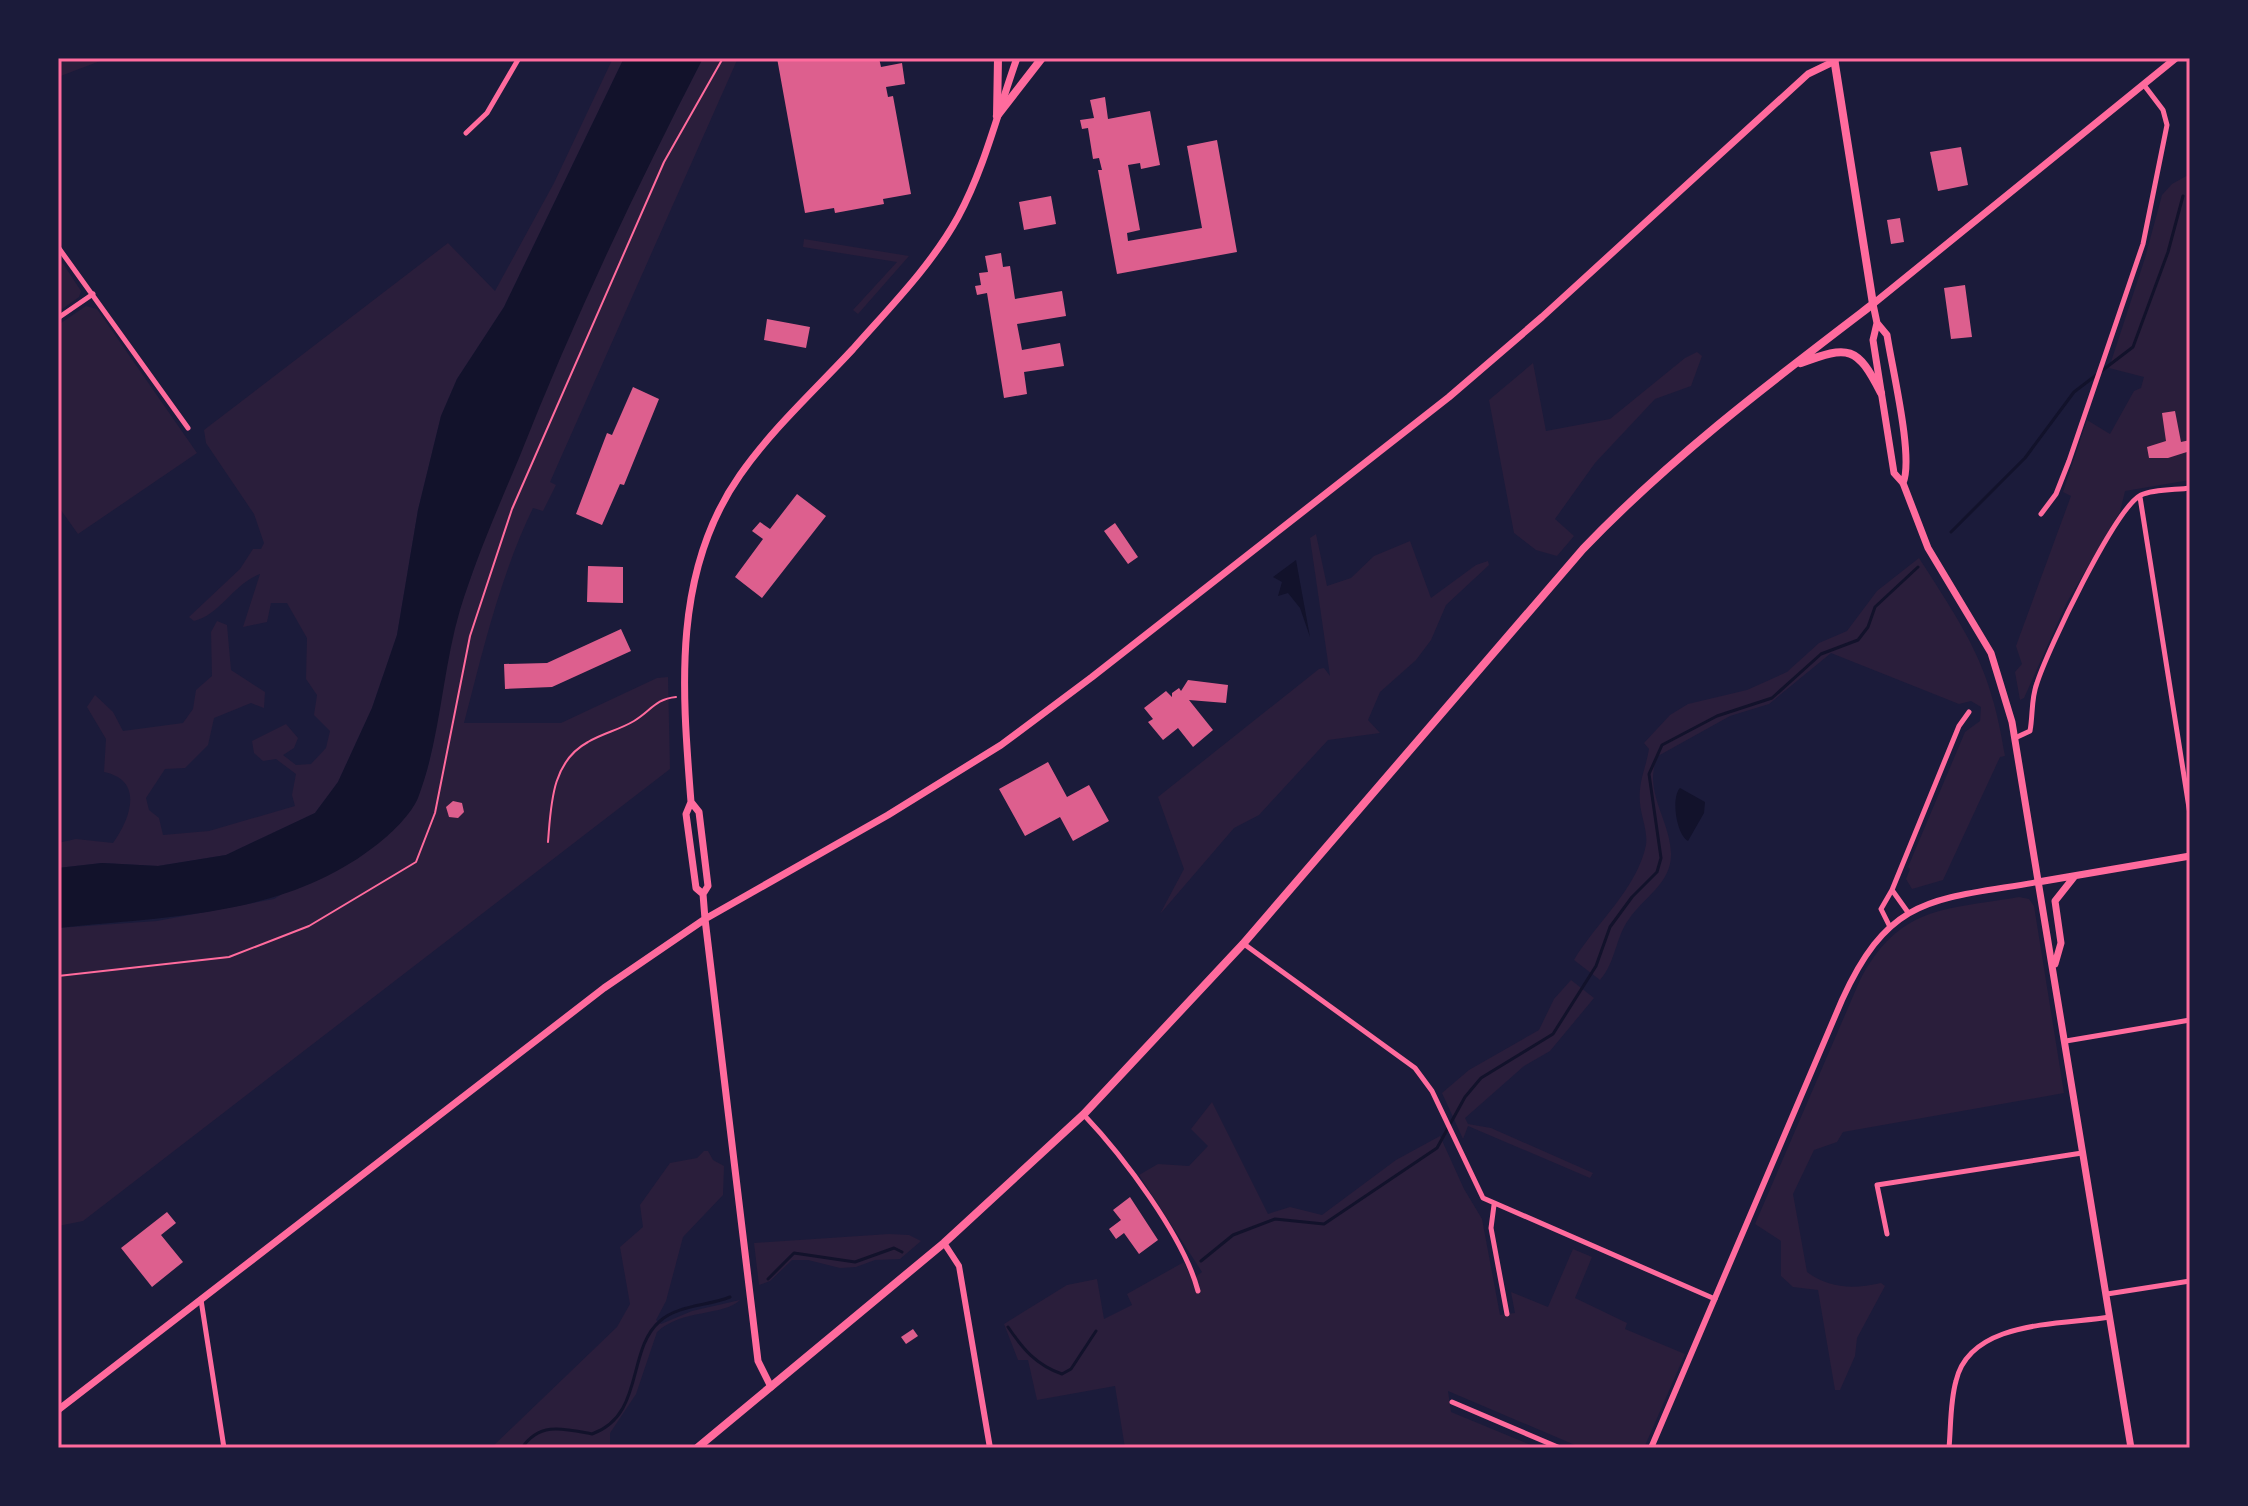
<svg xmlns="http://www.w3.org/2000/svg" width="2248" height="1506" font-family="Cabin,sans-serif">
	<style>
		.green { fill: #2a1e3b }
		.water { fill: #12122b }
		.lines { fill: none; stroke-linecap: round; stroke-linejoin: round }
		.stream { stroke: #12122b; stroke-width: 3 }
		.building { fill: #dd5f8e }
		.path { stroke: #ff6b9d; stroke-width: 2 }
		.minor { stroke: #ff6b9d; stroke-width: 5 }
		.tertiary { stroke: #ff6b9d; stroke-width: 6 }
		.secondary { stroke: #ff6b9d; stroke-width: 7 }
		.primary { stroke: #ff6b9d; stroke-width: 8 }
		.neatline { fill: none; stroke: #ff6b9d; stroke-width: 3 }
	</style>
	<rect width="100%" height="100%" fill="#1b1b3a"/>
	<path class="green" d="M58 58H108L58 77Z
		M613 58H624L504 307 457 379 441 416 418 510 397 635 372 708 338 782 315 813 226 855 158 866 102 863 58 868V843L76 839 113 843C131 818 144 780 104 772L106 739 87 707 95 695 113 712 123 731 183 723 193 709 196 690 212 676 211 632 217 621 227 625 231 670 265 692 264 708 251 703 214 718 208 745 185 768 165 769 146 798 149 810 159 818 163 835 209 831 295 806 292 795 296 774 276 759 263 761 254 753 252 741 286 724 298 738 294 748 283 755 296 765 311 764 326 748 330 731 314 715 317 695 306 679 307 638 287 603H271L267 622 243 627 260 574C233 584 221 614 194 621L189 617 240 569 253 549H261L264 543 254 514 206 443 204 430 448 243 495 291 554 183Z
		M703 58H738L550 482 556 485 543 511 533 508C500 576 483 650 464 723H561L657 678 668 677 670 769 83 1221 58 1226V928L157 921 274 899 403 819C438 774 435 710 446 657 452 632 460 606 469 582 530 404 617 225 703 58Z
		M2190 174V480L2125 491 2120 512 2067 602 2024 698 2020 700 2015 672 2022 664 2016 646 2071 496 2063 492 2087 420 2110 434 2134 391 2141 388 2144 377 2109 368 2145 258 2162 195 2172 184Z
		M804 239 909 256 858 314 853 310 897 262 803 247Z
		M58 256 81 291 79 297 58 312Z
		M86 306 97 309 197 453 78 534 58 506V325Z
		M1697 352 1702 356 1691 386 1655 399 1595 463 1555 519 1574 536 1557 556 1536 550 1514 533 1489 400 1533 363 1546 431 1610 419 1685 358Z
		M1316 534 1327 586 1351 578 1374 556 1410 541 1431 598 1476 565 1488 561 1489 565 1446 605 1431 640 1416 660 1380 692 1368 720 1380 733 1328 740 1259 815 1234 828 1160 914 1184 869 1158 797 1319 669 1324 668 1330 676 1310 538Z
		M1919 558C1967 633 1991 666 2005 756L2000 757 1943 880 1912 889 1906 879 1910 869 1908 867 1965 732 1980 721 1981 707 1971 701 1959 704 1831 653 1769 704 1730 716 1658 756C1642 790 1670 819 1671 853 1672 883 1644 897 1629 919 1615 938 1616 962 1600 980L1574 960C1596 923 1637 889 1646 845 1648 832 1641 816 1640 803 1638 782 1646 768 1649 749L1644 743 1670 715 1688 704 1747 690 1787 672 1819 643 1847 631 1877 591Z
		M2019 897 2029 899 2034 906 2064 1093 1843 1132 1837 1142 1814 1150 1793 1194 1807 1272C1830 1289 1854 1289 1881 1283L1885 1286 1857 1338 1855 1356 1840 1390H1835L1818 1290 1793 1287 1781 1276V1241L1755 1224 1860 980C1900 905 1944 910 2019 897Z
		M1571 980 1594 998 1550 1051 1524 1066 1465 1118 1468 1124 1491 1128 1593 1173 1590 1178 1468 1126 1463 1139 1442 1093 1469 1070 1539 1030 1554 999Z
		M1212 1102 1268 1214 1290 1207 1322 1215 1396 1160 1440 1136 1464 1189 1482 1219 1500 1315 1515 1313 1511 1292 1548 1307 1573 1249 1592 1257 1575 1298 1627 1323 1625 1329 1685 1354 1644 1448H1582L1448 1391 1451 1412 1538 1448H1125L1115 1386 1037 1400 1028 1360H1018L1004 1324 1067 1285 1097 1279 1104 1319 1132 1305 1127 1294 1184 1262 1192 1280 1202 1272 1139 1175 1158 1164 1189 1166 1208 1146 1191 1129Z
		M704 1151H708L713 1160 724 1166 723 1195 683 1237 666 1301 656 1320 661 1324 692 1311 740 1300C724 1316 681 1309 657 1332L636 1394 610 1433V1448H491L617 1327 630 1304 620 1247 643 1227 640 1205 670 1163 697 1158Z
		M889 1234 909 1235 921 1241 900 1259 875 1260 856 1267 840 1268 808 1260H792L770 1281 759 1285 754 1243Z"/>
	<path class="water" d="M624 58H703C636 188 573 321 519 458 498 508 476 558 460 610 442 671 441 737 418 798 412 813 392 833 379 843 287 917 169 916 58 928V868L102 863 158 866 226 855 315 813 338 782 372 708 397 635 418 510 441 416 457 379 504 307Z
		M1296 560 1310 637 1300 608 1288 593 1278 596 1282 582 1273 577Z
		M1680 788 1705 802 1704 813 1688 841C1676 834 1671 797 1680 788Z"/>
	<g class="lines">
		<path class="stream" d="M1951 532 2025 458 2074 392 2133 347 2168 252 2183 196
			M1201 1261 1233 1235 1275 1219 1324 1224 1437 1148 1465 1097 1481 1078 1553 1034 1596 966 1610 927 1632 897 1657 872 1661 858 1649 774 1662 745 1717 716 1772 698 1821 654 1858 640 1868 627 1875 607 1918 567
			M768 1279 794 1253 855 1262 894 1248 902 1252
			M1008 1327C1023 1349 1036 1365 1062 1374L1071 1369 1096 1331
			M522 1448C540 1421 565 1429 592 1434 645 1415 626 1350 660 1321 678 1305 708 1306 730 1297"/>
	</g>
	<path class="building" d="M777 58H879L881 67 902 63 905 84 886 87 888 97 893 96 911 194 883 199 884 204 835 213 834 208 805 213Z
		M1105 97 1108 119 1150 111 1160 165 1141 169 1140 163 1128 165 1140 230 1127 233 1128 241 1202 228 1187 146 1217 140 1237 252 1117 274 1098 170H1102L1099 158 1093 159 1088 128 1082 129 1080 120 1094 118 1090 100Z
		M1961 147 1968 185 1938 191 1930 152Z
		M1051 196 1056 224 1024 230 1019 202Z
		M1900 218 1904 242 1891 244 1887 220Z
		M1001 253 1003 267 1010 266 1015 299 1062 291 1066 316 1017 324 1022 350 1060 343 1064 366 1024 372 1027 394 1004 398 987 293 977 295 975 286 981 285 979 273 988 272 985 256Z
		M1965 285 1972 337 1951 339 1944 288Z
		M767 319 810 327 806 348 764 340Z
		M633 387 659 399 624 485 620 484 602 525 576 514 607 433 612 435Z
		M2175 411 2181 442 2190 440V451L2168 458H2149L2147 447 2166 441 2162 413Z
		M797 494 826 516 762 598 735 577 763 539 752 531 760 522 770 529Z
		M1115 523 1138 557 1128 564 1104 531Z
		M588 566 623 567V603L587 602Z
		M621 629 631 651 552 687 505 689 504 664 547 663Z
		M1188 680 1228 685 1226 703 1189 700 1213 730 1193 747 1178 728 1163 740 1148 722 1153 719 1144 708 1166 691 1172 697V693L1179 688 1181 691Z
		M1048 762 1067 797 1089 785 1109 821 1073 841 1060 817 1025 836 999 789Z
		M453 801 462 803 464 812 458 818 449 817 446 807Z
		M1130 1197 1158 1240 1139 1254 1124 1233 1116 1239 1109 1229 1121 1220 1113 1210Z
		M167 1212 176 1223 161 1235 183 1262 152 1287 121 1248Z
		M913 1329 918 1336 906 1344 901 1337Z"/>
	<g class="lines">
		<path class="path" d="M548 842C551 806 551 762 588 742 603 733 619 730 634 721 651 711 655 699 676 697
			M58 976 229 957 309 926 416 862 435 813 470 636 512 509 664 162 723 58"/>
		<path class="minor" d="M466 133 487 113 519 58
			M58 247 188 428
			M58 318 93 294
			M2140 497 2190 814
			M2041 514 2056 494 2069 461 2143 244 2167 125 2163 110 2144 85
			M2015 738 2030 731C2033 715 2031 698 2037 683 2047 651 2115 508 2141 495 2154 489 2176 490 2190 488
			M1892 890 1907 911
			M1889 925 1881 909 1892 890 1959 726 1969 712
			M1244 944 1415 1068 1432 1091 1483 1198 1715 1299
			M2066 1041 2190 1020
			M1084 1115C1123 1156 1184 1237 1198 1291
			M1494 1205 1491 1228 1507 1314
			M1887 1234 1877 1185 2082 1153
			M2107 1294 2190 1281
			M201 1300 224 1448
			M1452 1402 1560 1448
			M1949 1448C1951 1426 1950 1402 1956 1381 1970 1320 2060 1325 2110 1317"/>
		<path class="tertiary" d="M944 1243 959 1266 990 1448
			M1651 1448 1842 1000C1890 894 1934 900 2038 882"/>
		<path class="secondary" d="M1877 323 1887 335C1892 368 1914 458 1903 483
			M691 802 699 812 708 886 703 894 705 919 758 1361 771 1387
			M2038 882 2190 856
			M703 894 696 888 686 814 691 802C682 689 672 572 740 475 772 429 815 390 853 349 890 307 931 266 958 217 985 167 998 111 1017 58
			M2055 964 2061 943 2055 901 2074 877
			M58 1410 604 988 705 919 888 815 1001 745 1092 677 1449 397 1542 317 1808 74 1835 61
			M2131 1448 2012 722 1991 653 1928 548 1903 483 1894 473 1873 340 1877 323 1873 304 2176 58"/>
		<path class="primary" d="M997 116 1042 58
			M997 116 998 58
			M1801 363C1849 345 1857 346 1881 393
			M697 1448 944 1243 1084 1114 1243 944 1583 549C1671 457 1772 381 1873 304L1834 58"/>
	</g>
	<rect width="2248" height="1506" fill="none" stroke="#1b1b3a" stroke-width="120"/>
	<rect x="60" y="60" width="2128" height="1386" class="neatline"/>
</svg>
